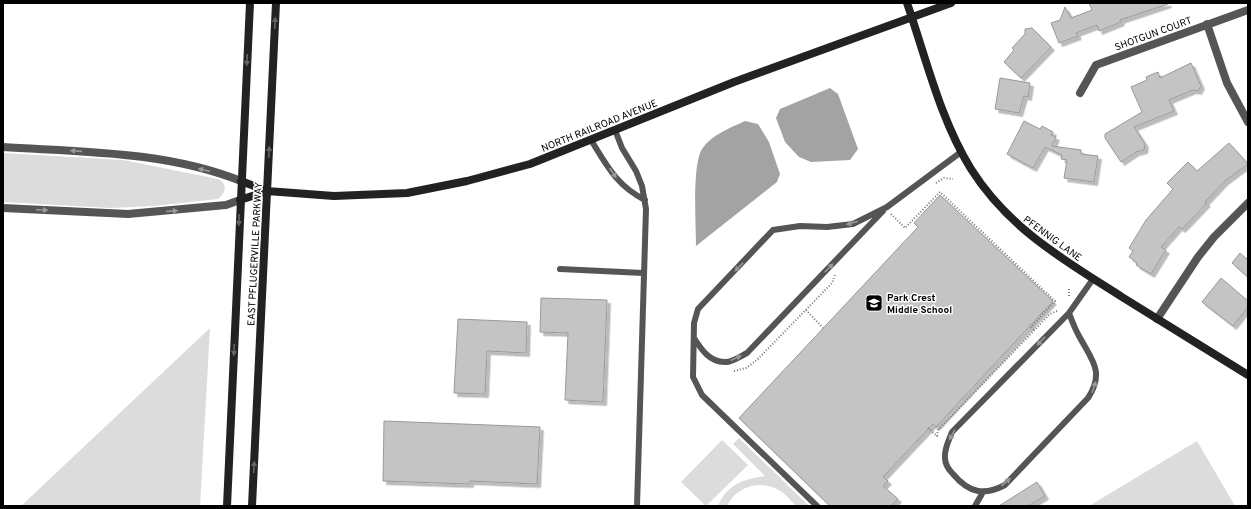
<svg xmlns="http://www.w3.org/2000/svg" width="1251" height="509" font-family="Overpass,sans-serif">
	<style>
		.green { fill: #dcdcdc }
		.water { fill: #a3a3a3 }
		.building { fill: #c4c4c4; stroke: #999; filter: url(#shadow) }
		.lines { fill: none; stroke-linecap: round; stroke-linejoin: round }
		.path { stroke: #777; stroke-width: 2; stroke-dasharray: 1 2; stroke-linecap: butt }
		.lane { stroke: #555; stroke-width: 6 }
		.street { stroke: #555; stroke-width: 8 }
		.secondary { stroke: #222; stroke-width: 8 }
		.oneway { fill: #646464 }
		.oneway2 { fill: #999 }
		.labels { text-anchor: middle; stroke-width: 3; stroke-linejoin: round; paint-order: stroke }
		.street-label { font-size: 10px; fill: #000; stroke: #fff }
		.poi-label { font-size: 10px; font-weight: bold; fill: #000; stroke: #fff; text-anchor: start }
	</style>
	<defs>
		<filter id="shadow"><feDropShadow dx="3.5" dy="3.5" stdDeviation="0" flood-color="#0004"/></filter>
	</defs>
	<rect width="100%" height="100%" fill="#fff"/>
	<path class="green" d="M3 153 123 160 218 179C228 184 226 193 218 199L154 206 111 208 3 202Z
		M210 328 200 506H21Z
		M739 438 809 506H796C790 500 785 493 777 489 759 480 736 487 727 506H718C727 484 743 479 765 476L733 444Z
		M722 440 748 465 706 506 681 482Z
		M1197 441 1235 506H1089Z"/>
	<path class="water" d="M830 88 838 94 858 149 850 160 811 162 799 157 785 142 776 118 780 109Z
		M745 121 758 124 769 142 780 174 777 182 696 246C696 225 692 165 702 149 711 135 730 128 745 121Z"/>
	<path class="building" d="M1089 3H1168V4L1120 20 1121 22 1099 31 1097 25 1076 33 1078 36 1059 43 1051 23 1060 20 1065 7 1071 18 1092 10Z
		M1032 28 1051 47 1021 78 1004 62 1014 50 1012 48 1025 34V29Z
		M1191 63 1201 86 1198 91 1193 90 1169 100 1174 111 1134 127 1145 144 1144 150 1136 152 1121 162 1105 138V134L1142 112 1131 87 1147 80 1146 77 1158 72 1160 78Z
		M1000 78 1030 83 1028 97 1024 96 1019 113 995 109Z
		M1024 121 1040 129 1042 126 1053 132 1051 135 1056 137 1052 146 1081 150V154L1098 156 1094 182 1064 178 1067 160 1061 159 1062 155 1045 147 1033 168 1007 154Z
		M1229 143 1248 164 1225 181 1205 202 1207 203 1182 229 1179 227 1161 247 1166 250 1151 274 1136 265 1137 263 1129 257 1133 251 1129 248 1146 220 1173 189 1167 183 1188 162 1197 171Z
		M940 195 1053 301 936 427 933 424 883 477 888 481 883 486 898 499 891 506H830L739 418 918 227 914 223Z
		M1240 253 1248 260V277L1232 263Z
		M1221 278 1248 301V307L1233 326 1202 302Z
		M541 298 607 300 603 402 565 400 568 333 540 332Z
		M458 319 527 322 526 353 487 351 485 394 454 393Z
		M384 421 540 427 537 484 470 481V484L383 481Z
		M1037 482 1045 496 1028 506H999Z"/>
	<g class="lines">
		<path class="path" d="M936 183 944 178 953 179
			M891 214 905 228 940 192 1055 301 1031 327 1034 330
			M1069 296V289
			M806 310 823 328
			M734 371 746 368 757 360 832 283 835 275
			M928 428 937 436 938 430 1050 314 1057 311"/>
		<path class="lane" d="M615 130 622 148 636 171 642 186 646 209 637 506
			M591 140C607 166 617 186 645 200
			M560 269 643 273
			M1069 313C1072 321 1075 329 1079 336 1092 360 1105 372 1088 398L1005 485C984 496 969 493 953 474 949 470 945 465 945 458 944 449 949 440 952 432L1069 313 1093 279
			M694 338C701 349 710 363 726 362 732 362 741 356 747 353L883 211
			M817 506 702 395 693 377 694 323 698 309 773 230 800 226 827 227 853 224 887 207 961 152
			M975 506 983 492"/>
		<path class="street" d="M1207 24 1227 83 1248 122
			M1080 93 1096 65 1248 10
			M3 147C82 152 166 151 241 181
			M3 208 128 214 226 205 240 200
			M1157 319 1198 257 1214 237 1248 203"/>
		<path class="secondary" d="M907 3C926 58 940 119 971 169 1009 229 1064 260 1122 297 1164 323 1206 349 1248 375
			M241 181 267 191
			M240 200 267 191 334 196 407 193 467 181 530 164 734 82 951 3
			M227 506 250 3
			M252 506 276 3"/>
	</g>
	<defs><path id="oneway-solid" d="M-6-.8H1V-3.2L6.5 0L1 3.2V.8H-6Z"/></defs>
	<g class="oneway">
		<use href="#oneway-solid" transform="translate(275 23) rotate(-87)"/>
		<use href="#oneway-solid" transform="translate(247 60) rotate(93)"/>
		<use href="#oneway-solid" transform="translate(269 152) rotate(-87)"/>
		<use href="#oneway-solid" transform="translate(239 220) rotate(92)"/>
		<use href="#oneway-solid" transform="translate(234 350) rotate(93)"/>
		<use href="#oneway-solid" transform="translate(254 467) rotate(-87)"/>
	</g>
	<g class="oneway2">
		<use href="#oneway-solid" transform="translate(76 151) rotate(-176)"/>
		<use href="#oneway-solid" transform="translate(204 170) rotate(-167)"/>
		<use href="#oneway-solid" transform="translate(613 173) rotate(56)"/>
		<use href="#oneway-solid" transform="translate(42 210) rotate(3)"/>
		<use href="#oneway-solid" transform="translate(172 211) rotate(-5)"/>
		<use href="#oneway-solid" transform="translate(852 223) rotate(164)"/>
		<use href="#oneway-solid" transform="translate(739 267) rotate(134)"/>
		<use href="#oneway-solid" transform="translate(829 268) rotate(-46)"/>
		<use href="#oneway-solid" transform="translate(1041 341) rotate(134)"/>
		<use href="#oneway-solid" transform="translate(736 358) rotate(-24)"/>
		<use href="#oneway-solid" transform="translate(1094 387) rotate(-71)"/>
		<use href="#oneway-solid" transform="translate(952 435) rotate(118)"/>
		<use href="#oneway-solid" transform="translate(1006 482) rotate(-41)"/>
	</g>
	<defs>
		<g id="school-square" transform="scale(0.9)"><rect x="-9" y="-9" width="18" height="18" rx="4" fill="#000" stroke="#fff"/><path d="M0-5L7-2L0 1L-7-2ZM-4 1L0 2.5L4 1V4Q0 6-4 4Z" fill="#fff"/></g>
	</defs>
	<g fill-rule="evenodd">
		<use href="#school-square" x="874" y="303"/>
	</g>
	<g class="labels">
		<g class="street-label">
			<text transform="translate(1153 33) rotate(-20)" y="4">SHOTGUN COURT</text>
			<text transform="translate(599 125) rotate(-22)" y="4">NORTH RAILROAD AVENUE</text>
			<text transform="translate(1053 238) rotate(36)" y="4">PFENNIG LANE</text>
			<text transform="translate(254 254) rotate(-87)" y="4">EAST PFLUGERVILLE PARKWAY</text>
		</g>
		<g class="poi-label">
			<text x="887" y="301">Park Crest<tspan x="887" dy="12">Middle School</tspan></text>
		</g>
	</g>
	<rect width="1251" height="509" fill="none" stroke="#000000" stroke-width="8"/>
</svg>
